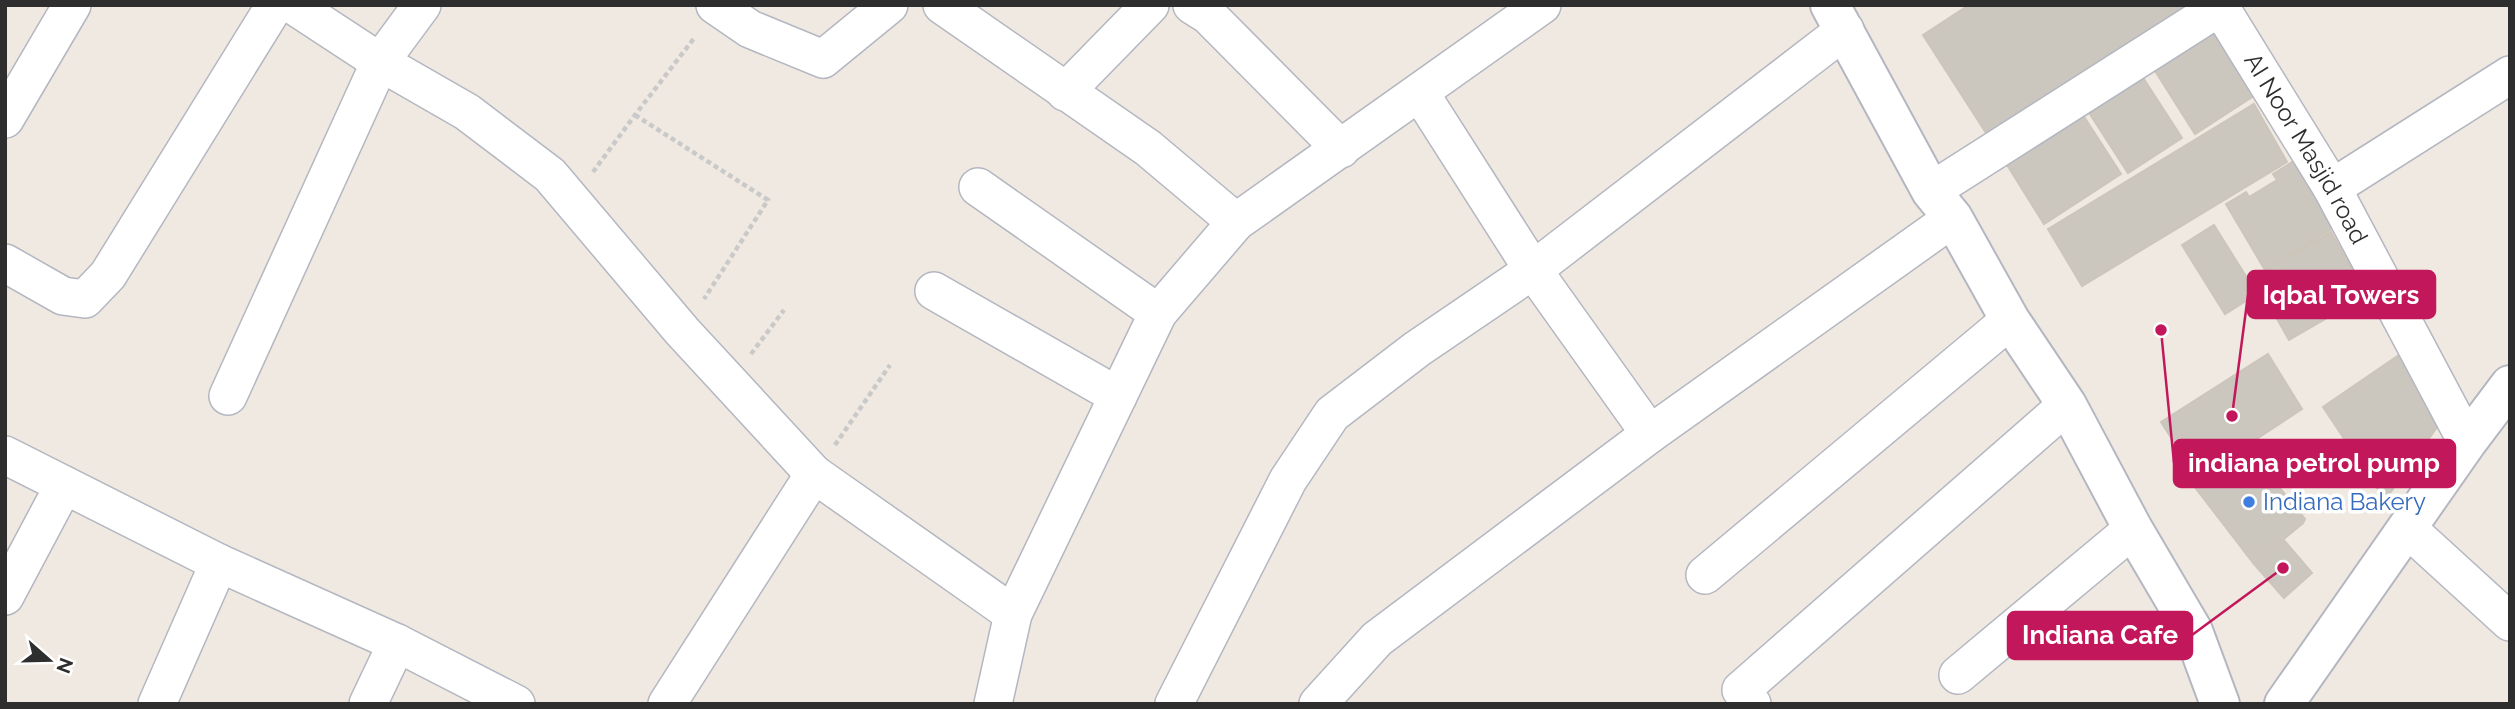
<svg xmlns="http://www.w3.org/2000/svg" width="2515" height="709" font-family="Raleway,sans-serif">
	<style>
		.building { fill: #cbc7bf; stroke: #cbc5ba; stroke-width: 2 }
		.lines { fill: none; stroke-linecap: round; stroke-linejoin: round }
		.street-casing { stroke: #b4b7c1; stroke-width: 40 }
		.secondary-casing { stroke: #b4b7c1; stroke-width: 42 }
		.path { stroke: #c9c9c9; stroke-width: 4.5; stroke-dasharray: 5 3.5; stroke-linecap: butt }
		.street { stroke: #fff; stroke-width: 37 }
		.secondary { stroke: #fff; stroke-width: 38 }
		.shop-dot { fill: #3f7fe0; stroke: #fff; stroke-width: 2.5 }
		.labels { text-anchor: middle; stroke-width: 7; stroke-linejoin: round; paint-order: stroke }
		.street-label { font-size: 24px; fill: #2e2e2e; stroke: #fff }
		.shop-label { font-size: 24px; fill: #366cbe; stroke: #fff; text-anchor: start }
		.leader { fill: none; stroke: #c2185b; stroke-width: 2.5 }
		.callout-dot { fill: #c2185b; stroke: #fff; stroke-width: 2.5 }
		.callout { fill: #c2185b; stroke: #c2185b; stroke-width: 2.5 }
		.callout-label { font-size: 26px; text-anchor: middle; font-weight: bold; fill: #fff }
	</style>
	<rect width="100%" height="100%" fill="#efe9e1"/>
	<path class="building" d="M1969 5H2193L1990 139 1923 35Z
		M2220 22 2263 90 2195 134 2152 66Z
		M2142 76 2182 138 2128 173 2088 111Z
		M2254 104 2287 162 2082 286 2048 229Z
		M2081 112 2121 174 2044 224 2004 160Z
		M2297 159 2338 225 2265 270 2226 204 2246 192 2249 197 2277 180 2273 174Z
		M2214 225 2257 294 2225 314 2182 245Z
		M2331 232 2367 295 2289 340 2254 278Z
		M2402 353 2445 416 2385 500 2323 407Z
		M2268 354 2302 409 2197 478 2161 422Z
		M2248 449 2305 519 2303 523 2254 564 2194 486Z
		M2283 539 2312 573 2284 598 2254 564Z"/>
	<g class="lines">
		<g class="street-casing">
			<g id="street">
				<path d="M293 5 380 62 467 112 550 175 682 331 814 474 1013 614"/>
				<path d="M715 5 750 29 823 59 889 5"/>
				<path d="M942 5 1148 148 1236 222"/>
				<path d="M1192 5 1208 15 1341 149"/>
				<path id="s1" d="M2219 5 2332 188 2467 442"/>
				<path d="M1065 92 1150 5"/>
				<path d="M1420 93 1533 270 1650 434"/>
				<path d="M5 119 72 5"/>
				<path d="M978 187 1158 313"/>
				<path d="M2332 188 2510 75"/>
				<path d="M1931 191 2223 5"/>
				<path d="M5 263 63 296 85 299 108 275 275 5"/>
				<path d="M934 291 1118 396"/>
				<path d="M228 396 380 62 422 5"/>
				<path d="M5 455 219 563 397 643 516 704"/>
				<path d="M2407 528 2510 622"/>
				<path d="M1705 575 2010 320"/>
				<path d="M5 596 64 485"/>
				<path d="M1958 675 2133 529"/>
				<path d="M157 704 219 563"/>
				<path d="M368 704 397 643"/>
				<path d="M667 704 814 474"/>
				<path d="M993 704 1013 614 1158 313 1236 222 1542 5"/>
				<path d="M1174 704 1288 480 1332 414 1417 349 1533 270 1845 30"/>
				<path d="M1318 704 1377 639 1650 434 1953 218"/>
				<path d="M1752 704 1741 690 2067 405"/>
			</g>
		</g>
		<g class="secondary-casing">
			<path id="secondary" d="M1830 5 1931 191 1953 218 2010 320 2067 405 2133 529 2193 631 2220 704
				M2284 704 2467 442 2510 385"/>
		</g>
		<path class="path" d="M635 115 768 200 704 299
			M593 172 635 115 695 37
			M751 354 784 310
			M835 445 890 365"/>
		<use href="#street" class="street"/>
		<use href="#secondary" class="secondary"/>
	</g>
	<circle class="shop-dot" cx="2249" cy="502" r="7"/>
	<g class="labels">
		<g class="street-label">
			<text dy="8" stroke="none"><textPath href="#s1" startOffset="168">AI Noor Masjid road</textPath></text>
		</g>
		<g class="shop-label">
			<text x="2263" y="510">Indiana Bakery</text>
		</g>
	</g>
	<path class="leader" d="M2232 416L2248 295M2161 330L2174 463M2283 568L2192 635"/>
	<g class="callout-dot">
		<circle cx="2232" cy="416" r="7"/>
		<circle cx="2161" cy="330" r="7"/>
		<circle cx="2283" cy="568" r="7"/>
	</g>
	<g class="callout">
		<rect x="2248" y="271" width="187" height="47" rx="7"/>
		<rect x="2174" y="440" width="281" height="47" rx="7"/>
		<rect x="2008" y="612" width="184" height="47" rx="7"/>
	</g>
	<g class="callout-label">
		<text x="2341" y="304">Iqbal Towers</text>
		<text x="2314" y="472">indiana petrol pump</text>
		<text x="2100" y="644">Indiana Cafe</text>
	</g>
	<rect width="2515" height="709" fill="none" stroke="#2e2e2e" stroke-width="14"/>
	<g transform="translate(49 660) rotate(110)" stroke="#ffffff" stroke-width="5" paint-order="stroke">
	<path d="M0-5L12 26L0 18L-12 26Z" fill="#2e2e2e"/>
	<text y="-10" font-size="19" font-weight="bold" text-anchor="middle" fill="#2e2e2e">N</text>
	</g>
</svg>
